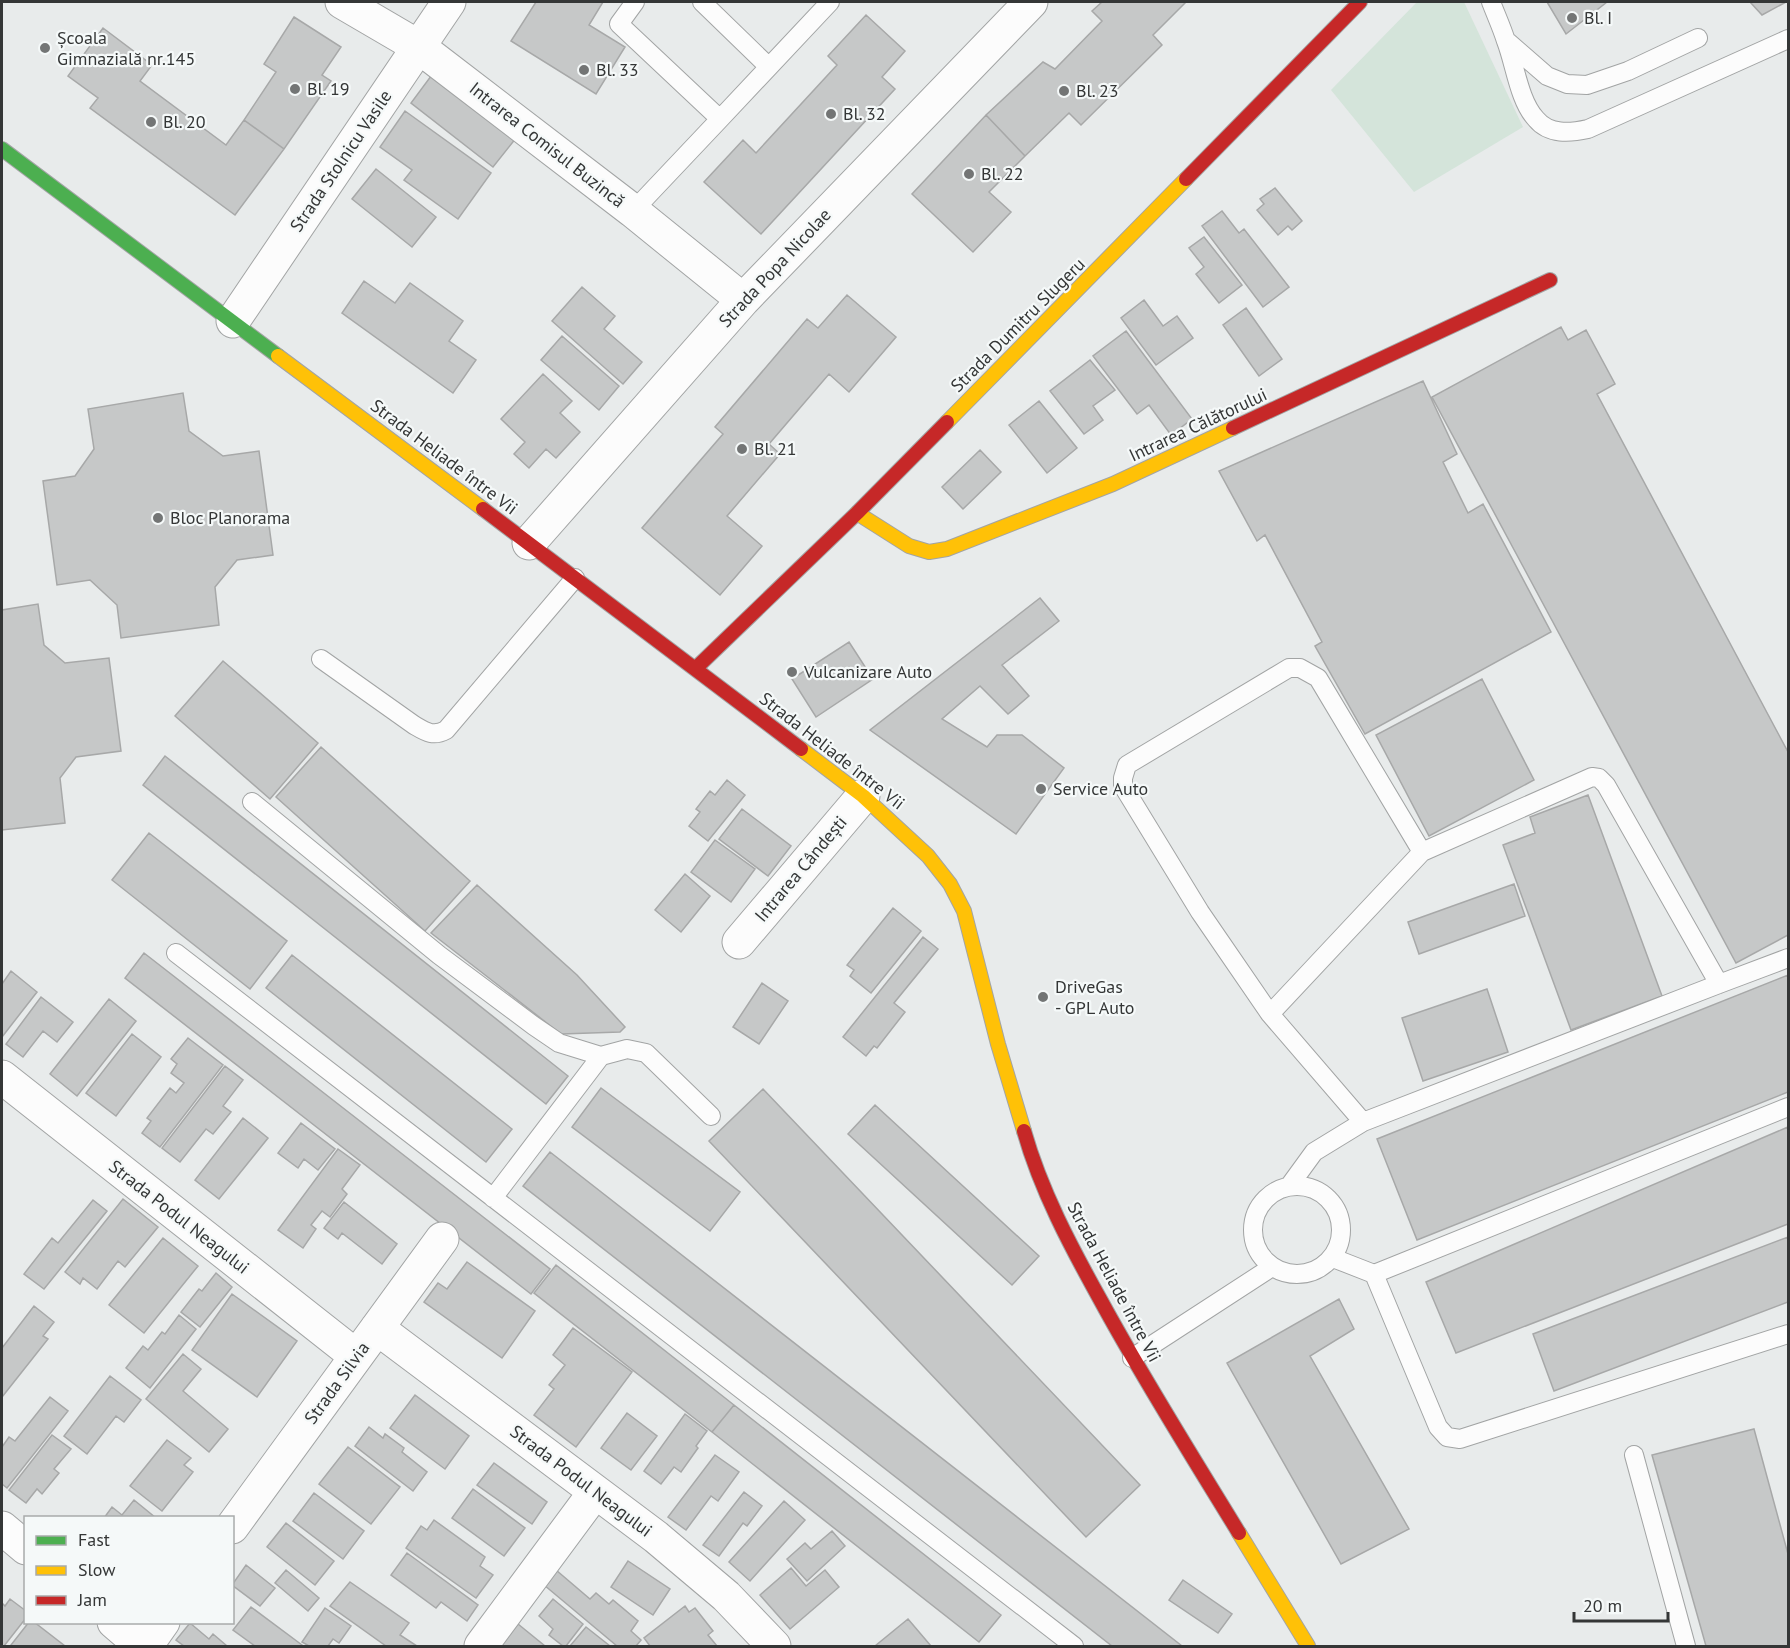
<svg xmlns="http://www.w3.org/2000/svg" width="1790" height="1648" font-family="'PT Sans',sans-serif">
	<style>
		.green { fill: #d4e4da }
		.building { fill: #c6c8c8; stroke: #a7a8a8; stroke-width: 1.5 }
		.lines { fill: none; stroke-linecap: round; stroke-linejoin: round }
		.lane-casing { stroke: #a2a4a4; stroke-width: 20 }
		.street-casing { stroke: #a2a4a4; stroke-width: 35 }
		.fast-casing { stroke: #a2a4a4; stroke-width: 16 }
		.slow-casing { stroke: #a2a4a4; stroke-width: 16 }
		.jam-casing { stroke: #a2a4a4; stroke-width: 16 }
		.lane { stroke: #fcfcfc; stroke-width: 18 }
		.street { stroke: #fcfcfc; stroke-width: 33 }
		.fast { stroke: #4caf50; stroke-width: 14 }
		.slow { stroke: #ffc107; stroke-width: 14 }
		.jam { stroke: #c62828; stroke-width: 14 }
		.poi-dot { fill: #737575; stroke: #f5f9f9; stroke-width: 2 }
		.labels { text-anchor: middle; stroke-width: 4.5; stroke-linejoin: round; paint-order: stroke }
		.poi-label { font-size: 18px; fill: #343636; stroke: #f5f9f9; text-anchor: start }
		.street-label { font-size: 18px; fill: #343636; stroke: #f5f9f9 }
	</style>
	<rect width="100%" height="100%" fill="#e8ebeb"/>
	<path class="green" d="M1417 2H1464L1523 127 1414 192 1331 90Z"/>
	<path class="building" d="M536 2H603L589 25 625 47 596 94 511 41Z
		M1102 2H1186L1153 35 1162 45 1081 125 1069 113 1025 156 986 115 1043 62 1055 69 1102 21 1092 11Z
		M1547 2H1607L1566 34Z
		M1750 2H1786L1762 15Z
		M866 15 905 51 882 77 895 89 761 234 704 182 743 140 756 153 837 65 828 56Z
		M294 17 341 47 322 75 331 81 284 149 244 120 276 72 264 64Z
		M103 28 152 65 140 81 226 145 244 120 284 149 235 215 90 108 98 98 68 76Z
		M437 68 520 133 493 167 411 103Z
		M405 111 491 173 458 219 404 180 412 170 380 147Z
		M986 115 1025 156 989 192 1011 212 973 252 912 194Z
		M376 169 436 217 412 247 352 199Z
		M1275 188 1302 221 1292 230 1288 226 1278 235 1257 210 1264 204 1260 199Z
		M1222 211 1239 233 1244 229 1289 287 1263 307 1202 226Z
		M1204 237 1242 285 1219 303 1196 274 1204 267 1189 248Z
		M364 281 395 303 410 283 463 321 449 341 476 360 453 393 342 313Z
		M582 287 615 316 604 329 642 362 623 384 552 321Z
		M847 295 896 337 849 392 829 374 769 444 780 454 727 516 762 546 720 595 642 528 723 434 715 427 807 319 818 328Z
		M1144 300 1163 326 1177 316 1193 338 1156 365 1121 318Z
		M1246 308 1282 359 1259 376 1223 325Z
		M1561 327 1568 340 1586 330 1615 384 1597 394 1788 752V935L1736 963 1432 397Z
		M1126 331 1192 419 1171 435 1149 405 1137 414 1093 356Z
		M562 336 619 386 599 410 541 360Z
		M1090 360 1115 390 1093 406 1103 420 1084 434 1050 391Z
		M543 374 572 401 560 413 580 432 556 458 546 449 529 468 514 454 525 442 501 419Z
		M1423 381 1457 454 1443 462 1468 513 1483 504 1551 632 1365 734 1315 646 1322 642 1265 535 1257 541 1219 471Z
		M183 393 189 431 223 456 259 451 273 555 237 560 215 587 219 625 121 638 117 605 90 580 57 585 43 481 75 476 94 449 88 409Z
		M1039 401 1077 448 1047 473 1009 425Z
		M980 450 1001 472 963 509 942 487Z
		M1040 598 1059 621 1002 665 1029 696 1008 714 980 686 942 719 987 747 997 735H1022L1064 768 1016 834 870 730Z
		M38 604 44 645 65 663 109 658 121 751 76 757 60 778 65 823 2 830V610Z
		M849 642 873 679 816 717 792 679Z
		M223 661 318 743 270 799 175 716Z
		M1482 679 1534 780 1429 836 1376 735Z
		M321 747 470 881 425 931 276 797Z
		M165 756 568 1076 546 1104 143 785Z
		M727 780 745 795 708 841 689 826 700 812 696 809 710 791 715 795Z
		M1588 795 1662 996 1571 1030 1503 845 1535 833 1530 817Z
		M742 809 791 846 768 876 719 839Z
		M149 833 287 941 250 989 112 880Z
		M715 840 755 869 731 902 691 872Z
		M685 874 710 896 681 932 655 910Z
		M1514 884 1525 916 1419 954 1408 922Z
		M477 885 577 975 625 1027 620 1032 561 1034 431 933Z
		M893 908 921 931 871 993 850 976 854 970 847 965Z
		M923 937 938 949 894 1003 905 1012 877 1048 874 1046 866 1056 843 1037Z
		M144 953 550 1269 531 1294 125 978Z
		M292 955 512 1129 486 1162 266 988Z
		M11 971 37 992 2 1037V984Z
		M1788 975V1092L1417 1240 1377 1139Z
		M762 983 788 1001 759 1044 733 1027Z
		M1487 989 1508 1052 1423 1081 1402 1018Z
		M41 997 73 1022 57 1042 43 1031 23 1057 6 1044Z
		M109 999 136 1021 77 1096 50 1074Z
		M132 1034 161 1057 116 1116 86 1093Z
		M188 1038 223 1065 160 1147 142 1133 151 1121 147 1118 170 1088 176 1093 184 1083 171 1073 177 1064 171 1059Z
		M225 1066 243 1080 223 1106 231 1112 213 1134 206 1129 180 1162 162 1148Z
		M601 1088 740 1192 710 1231 572 1127Z
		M763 1089 1140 1485 1086 1537 709 1141Z
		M875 1105 1039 1256 1012 1285 848 1134Z
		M243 1118 268 1138 219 1199 195 1180Z
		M301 1123 335 1149 318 1170 304 1159 298 1168 278 1153Z
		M1788 1127V1224L1456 1353 1426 1282Z
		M338 1149 360 1165 342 1189 347 1194 330 1217 322 1211 311 1225 316 1229 303 1248 278 1230Z
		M550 1152 1182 1646H1112L523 1186Z
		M123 1199 158 1227 125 1267 118 1261 97 1289 83 1278 80 1284 65 1272Z
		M93 1200 107 1211 44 1289 24 1274 52 1238 58 1243Z
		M344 1202 397 1244 382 1264 342 1233 338 1239 324 1228Z
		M1788 1237V1302L1554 1391 1533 1334Z
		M163 1238 198 1266 144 1333 109 1305Z
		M467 1262 535 1311 502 1358 424 1302 438 1283 447 1289Z
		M556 1265 734 1405 712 1432 534 1293Z
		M216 1273 232 1287 200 1327 181 1312 199 1289 202 1291Z
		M232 1294 297 1341 257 1397 192 1350Z
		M1339 1299 1354 1329 1310 1356 1409 1529 1341 1564 1227 1363Z
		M34 1306 54 1322 43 1336 48 1339 2 1397V1348Z
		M179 1315 196 1329 150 1388 126 1368 143 1346 148 1350 162 1332 165 1334Z
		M573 1328 632 1372 576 1447 534 1415 554 1389 549 1385 565 1365 553 1355Z
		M183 1354 201 1369 183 1391 228 1429 209 1452 146 1399Z
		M110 1376 141 1400 124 1422 116 1416 87 1454 64 1436Z
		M415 1395 469 1436 445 1469 390 1428Z
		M50 1397 68 1411 7 1488 2 1484V1447L9 1437 15 1441Z
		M734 1405 1001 1615 979 1642 712 1432Z
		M627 1413 657 1436 631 1470 601 1448Z
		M685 1414 707 1431 696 1446 698 1448 681 1472 674 1467 661 1484 644 1471Z
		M369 1427 383 1438 385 1434 404 1448 402 1452 427 1472 413 1491 355 1446Z
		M1754 1429 1788 1554V1646H1706L1652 1455Z
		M52 1435 71 1449 54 1469 59 1473 42 1494 37 1489 26 1503 9 1490Z
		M167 1440 191 1458 184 1465 193 1472 162 1511 130 1486Z
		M348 1447 400 1487 371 1524 319 1484Z
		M715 1455 739 1472 718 1501 711 1496 686 1530 668 1517Z
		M494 1463 547 1502 532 1524 477 1485Z
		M473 1489 525 1528 504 1556 452 1518Z
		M744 1492 762 1506 747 1526 743 1523 719 1556 703 1545Z
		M314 1493 364 1531 343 1559 293 1521Z
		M134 1500 156 1518H104L112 1507 122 1515Z
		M784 1501 805 1520 750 1581 729 1562Z
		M434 1520 485 1557 480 1566 493 1575 476 1598 406 1548 421 1526 427 1530Z
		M286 1523 334 1561 315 1585 267 1547Z
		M832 1531 845 1546 807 1581 787 1559 805 1543 811 1549Z
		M407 1553 478 1605 467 1621 441 1602 436 1608 391 1575Z
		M628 1561 670 1589 653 1615 611 1587Z
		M246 1565 275 1588 260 1606 232 1585Z
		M791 1568 806 1586 825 1570 839 1587 790 1629 760 1595Z
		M286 1570 319 1598 308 1611 275 1583Z
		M556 1570 590 1599 596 1593 609 1604 613 1600 638 1621 631 1631 641 1640 636 1646H617L544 1585Z
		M1183 1580 1232 1614 1218 1633 1169 1600Z
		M350 1582 409 1623 400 1635 417 1646H386L330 1606Z
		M10 1599 26 1611V1618L4 1646H2V1603L5 1606Z
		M553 1599 583 1624 566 1646H563L549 1635 553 1629 539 1616Z
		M685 1606 689 1612 695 1608 713 1631 708 1635 717 1646H650L644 1638Z
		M251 1607 302 1645 301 1646H255L233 1630Z
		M325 1608 351 1626 339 1643 333 1639 328 1646H309L302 1642Z
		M908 1619 931 1646H875Z
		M29 1622H34L65 1646H13L11 1645Z
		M190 1623 209 1639 213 1634 227 1646H184L176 1640Z
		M518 1624 545 1646H499Z
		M586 1627 610 1646H570Z"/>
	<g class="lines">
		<g class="lane-casing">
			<path id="lane" d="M635 2 619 24 720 119 830 2
				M702 2 769 67
				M1491 2C1496 15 1502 28 1506 41 1515 64 1519 101 1536 119 1549 135 1570 133 1588 129L1788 39
				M1508 42 1547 76 1567 84 1587 85 1628 71 1698 38
				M633 211 720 119
				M321 659 414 725C426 732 433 737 446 730L575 578
				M252 802 439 955 534 1026 559 1043 601 1056 627 1049 646 1053 711 1116
				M176 953 1074 1646
				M1270 1014 1422 852
				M1363 1122 1270 1014 1200 912 1123 786V778L1127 765 1289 668H1300L1318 678 1422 852 1592 777 1599 778 1606 785 1719 984
				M1290 1185 1314 1152 1363 1122 1719 984 1788 958
				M1253 1230a44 44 0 1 1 88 0a44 44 0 1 1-88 0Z
				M493 1198 601 1056
				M1333 1258 1374 1274 1438 1427 1447 1437 1460 1439 1788 1334
				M1374 1274 1788 1107
				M1132 1358 1272 1267
				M1634 1455 1686 1646"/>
		</g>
		<g class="street-casing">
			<path id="street" d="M342 2 419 47 633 211 743 300
				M233 321 449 2
				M529 543 743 300 1031 2
				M739 942 863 796
				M2 1077 356 1356
				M377 1328 656 1537 726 1596 774 1646
				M232 1527 442 1239
				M2 1528 26 1548
				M114 1622 142 1646
				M146 1646 163 1622
				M481 1646 595 1492"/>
		</g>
		<g class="fast-casing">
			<path id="fast" d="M2 149 278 356"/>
		</g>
		<g class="slow-casing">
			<path id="slow" d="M278 356 483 509
				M947 422 1186 179
				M857 513 909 546 929 552 947 549 1113 484 1233 428
				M801 749 863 796 928 856 950 884 964 911 998 1044 1024 1131
				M1239 1533 1308 1646"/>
		</g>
		<g class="jam-casing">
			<path id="jam" d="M1186 179 1360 2
				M1233 428 1550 280
				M483 509 801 749
				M696 668 857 513 947 422
				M1024 1131C1041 1191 1071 1247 1101 1301 1144 1380 1192 1456 1239 1533"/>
		</g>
		<use href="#lane" class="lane"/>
		<use href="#street" class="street"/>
		<use href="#fast" class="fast"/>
		<use href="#slow" class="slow"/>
		<use href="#jam" class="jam"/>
	</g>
	<g class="poi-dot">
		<circle cx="1572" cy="18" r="6"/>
		<circle cx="45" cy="48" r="6"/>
		<circle cx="584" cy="70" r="6"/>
		<circle cx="295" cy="89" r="6"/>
		<circle cx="1064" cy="91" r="6"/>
		<circle cx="831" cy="114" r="6"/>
		<circle cx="151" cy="122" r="6"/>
		<circle cx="969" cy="174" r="6"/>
		<circle cx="742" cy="449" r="6"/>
		<circle cx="158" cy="518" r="6"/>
		<circle cx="792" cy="672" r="6"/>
		<circle cx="1041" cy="789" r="6"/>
		<circle cx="1043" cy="997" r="6"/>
	</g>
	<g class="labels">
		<g class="poi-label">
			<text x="1584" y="24">Bl. I</text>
			<text x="57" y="44">Școala<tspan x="57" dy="21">Gimnazială nr.145</tspan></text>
			<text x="596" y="76">Bl. 33</text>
			<text x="307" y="95">Bl. 19</text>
			<text x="1076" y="97">Bl. 23</text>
			<text x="843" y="120">Bl. 32</text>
			<text x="163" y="128">Bl. 20</text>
			<text x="981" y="180">Bl. 22</text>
			<text x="754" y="455">Bl. 21</text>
			<text x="170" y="524">Bloc Planorama</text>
			<text x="804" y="678">Vulcanizare Auto</text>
			<text x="1053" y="795">Service Auto</text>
			<text x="1055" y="993">DriveGas<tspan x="1055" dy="21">- GPL Auto</tspan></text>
		</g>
		<g class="street-label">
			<text transform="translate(547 145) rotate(38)" y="6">Intrarea Comisul Buzincă</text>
			<text transform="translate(341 161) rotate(-56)" y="6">Strada Stolnicu Vasile</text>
			<text transform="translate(775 268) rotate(-47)" y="6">Strada Popa Nicolae</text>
			<text transform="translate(1018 325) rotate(-45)" y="6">Strada Dumitru Slugeru</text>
			<text transform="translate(1198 425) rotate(-25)" y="6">Intrarea Călătorului</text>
			<text transform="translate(444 457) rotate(37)" y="6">Strada Heliade între Vii</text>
			<text transform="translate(832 751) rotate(38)" y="6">Strada Heliade între Vii</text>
			<text transform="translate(801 869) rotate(-50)" y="6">Intrarea Cândești</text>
			<text transform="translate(179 1217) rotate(38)" y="6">Strada Podul Neagului</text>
			<text transform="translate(1114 1282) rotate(62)" y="6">Strada Heliade între Vii</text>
			<text transform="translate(337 1383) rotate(-54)" y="6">Strada Silvia</text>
			<text transform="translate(581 1481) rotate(37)" y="6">Strada Podul Neagului</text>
		</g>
	</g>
	<rect width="1790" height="1648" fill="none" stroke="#343636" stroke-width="6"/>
	<rect x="24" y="1516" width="210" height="108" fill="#f5f9f9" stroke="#a8abab" stroke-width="1.5"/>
	<rect x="36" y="1536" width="30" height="9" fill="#4caf50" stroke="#a8abab" stroke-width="1.5"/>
	<text x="78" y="1546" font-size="18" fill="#343636">Fast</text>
	<rect x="36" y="1566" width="30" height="9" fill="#ffc107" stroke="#a8abab" stroke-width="1.5"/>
	<text x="78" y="1576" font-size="18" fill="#343636">Slow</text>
	<rect x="36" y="1596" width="30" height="9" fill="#c62828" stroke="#a8abab" stroke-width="1.5"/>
	<text x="78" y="1606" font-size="18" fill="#343636">Jam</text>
	<path d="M1574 1612v9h94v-9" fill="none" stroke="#343636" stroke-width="3"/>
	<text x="1583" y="1612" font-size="18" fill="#343636" stroke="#f5f9f9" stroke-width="4.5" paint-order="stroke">20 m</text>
</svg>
